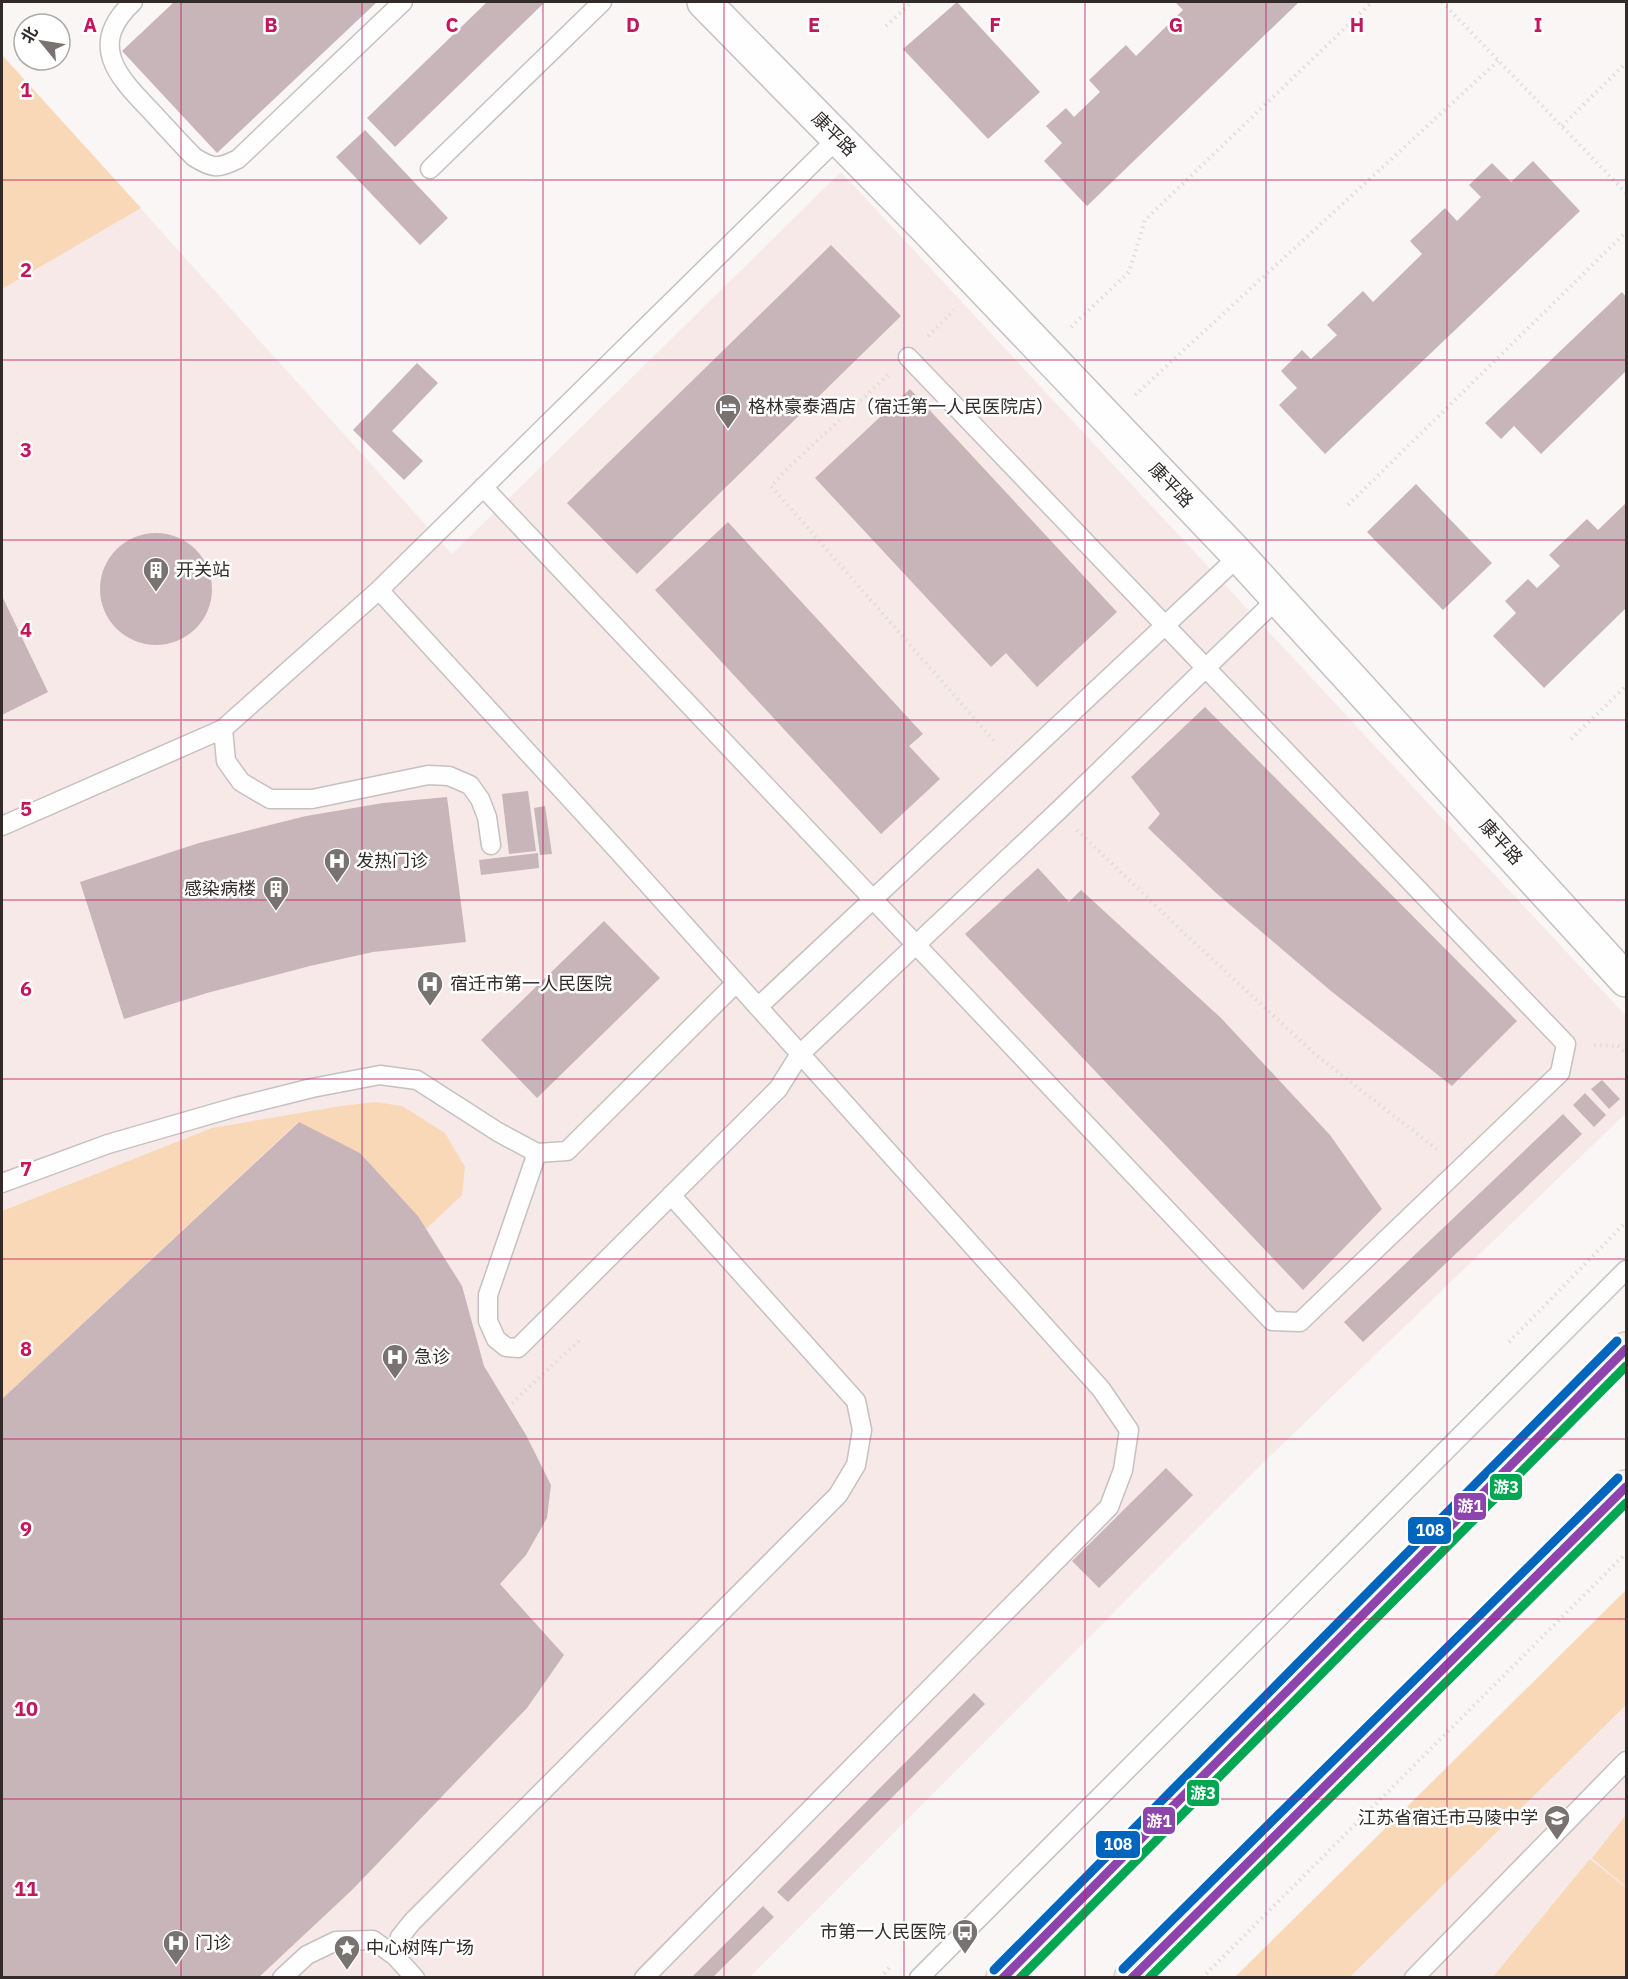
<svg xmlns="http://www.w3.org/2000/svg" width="1628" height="1979" font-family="'IBM Plex Sans','Noto Sans SC',sans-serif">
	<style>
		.built { fill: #f7e9e8 }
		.green { fill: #f9d8b8 }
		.building { fill: #c7b5b9 }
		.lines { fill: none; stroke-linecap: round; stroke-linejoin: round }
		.lane-casing { stroke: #c6c1c0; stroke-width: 21 }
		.secondary-casing { stroke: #c6c1c0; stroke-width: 36 }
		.primary-casing { stroke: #d4d1d1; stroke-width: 36 }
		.path { stroke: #dfdddc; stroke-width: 4; stroke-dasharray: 1.5 4.5; stroke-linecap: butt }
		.lane { stroke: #fefefe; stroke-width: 18 }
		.secondary { stroke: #fefefe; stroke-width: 33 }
		.primary { stroke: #f3edea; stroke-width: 33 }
		.bus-1-casing { stroke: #fff; stroke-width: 14 }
		.bus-2-casing { stroke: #fff; stroke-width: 14 }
		.bus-3-casing { stroke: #fff; stroke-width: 14 }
		.bus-1 { stroke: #8e44ad; stroke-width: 9 }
		.bus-2 { stroke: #00a651; stroke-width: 9 }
		.bus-3 { stroke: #0065bd; stroke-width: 9 }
		.grid { fill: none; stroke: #c2185b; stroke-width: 1.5; stroke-opacity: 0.55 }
		.labels { text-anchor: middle; stroke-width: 5; stroke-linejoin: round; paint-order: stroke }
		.street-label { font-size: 18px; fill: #322b2a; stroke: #fff }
		.poi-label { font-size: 18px; fill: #322b2a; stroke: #fff; text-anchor: start }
		.grid-label { font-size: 20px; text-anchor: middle; font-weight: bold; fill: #c2185b; stroke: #fff; stroke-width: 5; stroke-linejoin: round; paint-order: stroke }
		.line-badge { stroke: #fff; stroke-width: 2 }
		.badge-label { font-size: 16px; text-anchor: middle; font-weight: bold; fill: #fff }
	</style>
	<rect width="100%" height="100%" fill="#faf6f6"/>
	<path class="built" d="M2 55 452 554 841 172 1626 1016V1113L1266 1460 750 1977H2Z
		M1626 1705V1977H1350Z"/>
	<path class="green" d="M2 55 141 208 2 289Z
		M375 1102 402 1106 445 1133 465 1167 462 1195 426 1229 418 1216 360 1153 298 1122 2 1399V1211L212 1128 341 1106Z
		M1626 1590V1705L1350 1977H1235Z
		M1626 1815V1887L1592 1858Z
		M1590 1859 1626 1888V1977H1493Z"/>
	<path class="building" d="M174 2H377L217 153 122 51Z
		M487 2 544 3 395 147 367 118Z
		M957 2 1040 92 988 139 903 49Z
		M1175 2H1299L1087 206 1044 161 1062 143 1046 126 1066 108 1074 117 1100 92 1089 80 1126 45 1136 56 1183 10Z
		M365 130 448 218 420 245 336 157Z
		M1533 161 1580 211 1325 454 1279 405 1297 388 1281 371 1302 350 1311 359 1337 335 1327 325 1363 291 1373 302 1422 254 1410 241 1445 208 1457 221 1481 197 1469 185 1492 163 1511 182Z
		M831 245 901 316 637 574 567 503Z
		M1622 292 1626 297V371L1541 454 1514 426 1501 439 1485 423Z
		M417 363 438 383 392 431 423 461 404 480 353 430Z
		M910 389 1117 612 1037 687 1006 653 991 667 815 478Z
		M1416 484 1492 563 1443 610 1367 532Z
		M1626 503V608L1544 688 1493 636 1516 613 1505 601 1528 579 1537 588 1560 566 1549 555 1587 519 1598 530Z
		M728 522 923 734 909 746 940 779 881 834 655 590Z
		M100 589a56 56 0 1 1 112 0a56 56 0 1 1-112 0Z
		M2 596 48 692 2 715Z
		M1205 707 1517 1021 1452 1086 1331 991 1215 892 1148 828 1160 814 1131 777Z
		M528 791 536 851 509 854 502 794Z
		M447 797 466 942 373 952 310 966 207 993 124 1019 80 882 199 843 306 816 383 803Z
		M545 806 552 854 540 855 534 808Z
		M538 853 539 868 481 875 479 860Z
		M1038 868 1069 902 1081 890 1221 1018 1330 1135 1382 1209 1303 1290 965 934Z
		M604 921 660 978 537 1098 481 1040Z
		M1602 1080 1620 1099 1609 1109 1591 1089Z
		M1585 1093 1606 1115 1594 1127 1573 1105Z
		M1563 1114 1582 1134 1363 1342 1344 1322Z
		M299 1122 360 1153 418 1216 462 1286 484 1366 526 1435 551 1485 547 1518 526 1555 500 1584 564 1655 527 1708 352 1890 258 1978H2V1399Z
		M1166 1468 1193 1495 1099 1588 1072 1561Z
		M974 1693 985 1704 788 1902 777 1892Z
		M763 1906 774 1917 712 1978H691Z"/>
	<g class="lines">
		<g class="lane-casing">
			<path id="lane" d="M133 2C88 44 116 75 150 110 165 126 179 142 194 157 213 169 218 169 238 159L403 2
				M430 169 602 2
				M483 487 1272 1321 1300 1322 1560 1073 1566 1044 908 357
				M379 590 838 138
				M223 729 226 761 241 782 270 799H312L428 775 449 776 470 785 480 799 487 817 491 845
				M2 826 223 729 379 590 619 852 1101 1389 1129 1430 1123 1470 1109 1507 644 1978
				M758 1007 1239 556
				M537 1153 488 1295V1321L496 1339 506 1347 518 1348 778 1089 800 1054 1058 811 1278 598
				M2 1183 108 1144 236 1107 312 1088 380 1075 417 1080 498 1132 537 1153 567 1151 736 983
				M282 1978 307 1955 336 1941 373 1940 395 1956
				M415 1978 395 1956 400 1937 412 1922 838 1495 856 1465 862 1430 856 1401 671 1195
				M919 1978 1626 1270
				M1414 1978 1626 1761"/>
		</g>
		<g class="secondary-casing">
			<path id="secondary" d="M704 2 927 229 1239 556 1626 980"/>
		</g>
		<g class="primary-casing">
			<path id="primary" d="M1003 1978 1626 1349
				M1131 1978 1626 1487"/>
		</g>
		<path class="path" d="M1442 2 1626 193
			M886 26 912 2
			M1562 126 1626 63
			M1071 327 1129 272 1145 220 1372 2
			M928 336 954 310
			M888 375 789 467 771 486 996 743
			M1135 395 1499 60
			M1348 505 1626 232
			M1571 739 1626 686
			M1077 830 1183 932 1316 1055 1439 1151
			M1594 1045 1618 1046 1626 1053
			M1509 1342 1626 1222
			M512 1403 581 1339
			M880 1978 892 1965
			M1202 1978 1626 1553"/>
		<use href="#lane" class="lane"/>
		<use href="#secondary" class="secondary"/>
		<use href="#primary" class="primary"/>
		<g class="bus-1-casing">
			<path id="bus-1" d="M1003 1978 1626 1349
				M1132 1978 1626 1487"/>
		</g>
		<g class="bus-2-casing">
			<path id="bus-2" d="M1020 1978 1626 1366
				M1149 1978 1626 1503"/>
		</g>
		<g class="bus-3-casing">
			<path id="bus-3" d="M1123 1969 1618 1478
				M994 1970 1617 1341"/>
		</g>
		<use href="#bus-1" class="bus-1"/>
		<use href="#bus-2" class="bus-2"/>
		<use href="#bus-3" class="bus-3"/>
	</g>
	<path class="grid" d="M181 2V1978M362 2V1978M543 2V1978M724 2V1978M904 2V1978M1085 2V1978M1266 2V1978M1447 2V1978M2 180H1626M2 360H1626M2 540H1626M2 720H1626M2 900H1626M2 1079H1626M2 1259H1626M2 1439H1626M2 1619H1626M2 1799H1626"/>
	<defs>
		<g id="hotel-pin" transform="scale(1.35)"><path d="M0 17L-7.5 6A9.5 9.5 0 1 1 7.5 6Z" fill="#787271" stroke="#fff"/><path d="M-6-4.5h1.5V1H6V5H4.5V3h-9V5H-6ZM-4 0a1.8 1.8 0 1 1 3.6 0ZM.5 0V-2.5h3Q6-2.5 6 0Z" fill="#fff"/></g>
		<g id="building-pin" transform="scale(1.35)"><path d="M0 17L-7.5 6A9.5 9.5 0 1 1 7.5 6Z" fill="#787271" stroke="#fff"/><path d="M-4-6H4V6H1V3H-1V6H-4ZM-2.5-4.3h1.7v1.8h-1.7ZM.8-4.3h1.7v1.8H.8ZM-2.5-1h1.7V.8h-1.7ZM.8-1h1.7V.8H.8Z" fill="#fff"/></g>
		<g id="hospital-pin" transform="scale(1.35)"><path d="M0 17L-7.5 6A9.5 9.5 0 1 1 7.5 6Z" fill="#787271" stroke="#fff"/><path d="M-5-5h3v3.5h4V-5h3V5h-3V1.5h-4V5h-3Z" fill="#fff"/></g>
		<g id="school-pin" transform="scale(1.35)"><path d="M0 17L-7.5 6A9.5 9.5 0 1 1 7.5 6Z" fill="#787271" stroke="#fff"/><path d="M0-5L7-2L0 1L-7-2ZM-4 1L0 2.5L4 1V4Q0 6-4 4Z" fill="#fff"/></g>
		<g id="bus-pin" transform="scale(1.35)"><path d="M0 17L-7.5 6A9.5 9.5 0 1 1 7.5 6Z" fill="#787271" stroke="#fff"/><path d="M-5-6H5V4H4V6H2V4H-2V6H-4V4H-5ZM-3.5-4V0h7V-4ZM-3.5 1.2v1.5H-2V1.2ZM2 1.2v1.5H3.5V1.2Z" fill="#fff"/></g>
		<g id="sight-pin" transform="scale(1.35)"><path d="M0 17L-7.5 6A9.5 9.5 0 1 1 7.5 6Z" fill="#787271" stroke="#fff"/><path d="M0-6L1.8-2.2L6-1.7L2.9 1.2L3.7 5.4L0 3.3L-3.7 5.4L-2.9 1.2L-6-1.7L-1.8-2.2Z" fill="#fff"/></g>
	</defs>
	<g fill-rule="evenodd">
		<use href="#hotel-pin" x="728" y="407"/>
		<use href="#building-pin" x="156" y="570"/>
		<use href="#hospital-pin" x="337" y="861"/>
		<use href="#building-pin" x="276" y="889"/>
		<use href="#hospital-pin" x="430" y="984"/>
		<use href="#hospital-pin" x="395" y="1357"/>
		<use href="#school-pin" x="1557" y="1818"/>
		<use href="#bus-pin" x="965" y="1932"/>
		<use href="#hospital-pin" x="176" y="1943"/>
		<use href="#sight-pin" x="347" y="1948"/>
	</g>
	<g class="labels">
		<g class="street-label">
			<text transform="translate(834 134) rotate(45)" y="6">康平路</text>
			<text transform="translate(1171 485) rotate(46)" y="6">康平路</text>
			<text transform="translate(1501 842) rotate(48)" y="6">康平路</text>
		</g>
		<g class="poi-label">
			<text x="748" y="413">格林豪泰酒店（宿迁第一人民医院店）</text>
			<text x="176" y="576">开关站</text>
			<text x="356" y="867">发热门诊</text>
			<text x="256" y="895" text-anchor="end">感染病楼</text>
			<text x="450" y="990">宿迁市第一人民医院</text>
			<text x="414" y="1363">急诊</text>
			<text x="1538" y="1824" text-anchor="end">江苏省宿迁市马陵中学</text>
			<text x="946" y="1938" text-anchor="end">市第一人民医院</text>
			<text x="195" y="1949">门诊</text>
			<text x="366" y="1954">中心树阵广场</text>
		</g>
	</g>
	<g class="grid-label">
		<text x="90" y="32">A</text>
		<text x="271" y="32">B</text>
		<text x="452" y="32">C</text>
		<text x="633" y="32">D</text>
		<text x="814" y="32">E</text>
		<text x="995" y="32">F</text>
		<text x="1176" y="32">G</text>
		<text x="1357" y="32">H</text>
		<text x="1538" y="32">I</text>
		<text x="26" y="97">1</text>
		<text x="26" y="277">2</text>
		<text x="26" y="457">3</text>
		<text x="26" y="637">4</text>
		<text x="26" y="816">5</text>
		<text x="26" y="996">6</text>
		<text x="26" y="1176">7</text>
		<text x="26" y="1356">8</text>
		<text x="26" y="1536">9</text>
		<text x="26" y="1716">10</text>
		<text x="26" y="1896">11</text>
	</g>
	<g class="line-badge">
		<rect x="1489" y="1473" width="34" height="28" rx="6" fill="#00a651"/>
		<rect x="1453" y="1492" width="34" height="29" rx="6" fill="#8e44ad"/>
		<rect x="1407" y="1516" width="45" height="29" rx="6" fill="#0065bd"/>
		<rect x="1186" y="1779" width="34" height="28" rx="6" fill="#00a651"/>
		<rect x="1142" y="1806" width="34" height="29" rx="6" fill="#8e44ad"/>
		<rect x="1095" y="1830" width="46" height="29" rx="6" fill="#0065bd"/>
	</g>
	<g class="badge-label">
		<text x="1506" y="1493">游3</text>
		<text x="1470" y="1512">游1</text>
		<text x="1430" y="1536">108</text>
		<text x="1203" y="1799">游3</text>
		<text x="1159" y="1827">游1</text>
		<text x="1118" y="1850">108</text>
	</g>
	<rect width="1628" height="1979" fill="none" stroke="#322b2a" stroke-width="6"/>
	<g transform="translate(42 42) rotate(300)"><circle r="28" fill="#ffffff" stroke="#adaaaa" stroke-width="1.5"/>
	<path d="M0-4.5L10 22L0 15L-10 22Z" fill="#787271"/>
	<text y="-9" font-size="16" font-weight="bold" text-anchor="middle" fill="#322b2a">北</text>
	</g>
</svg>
